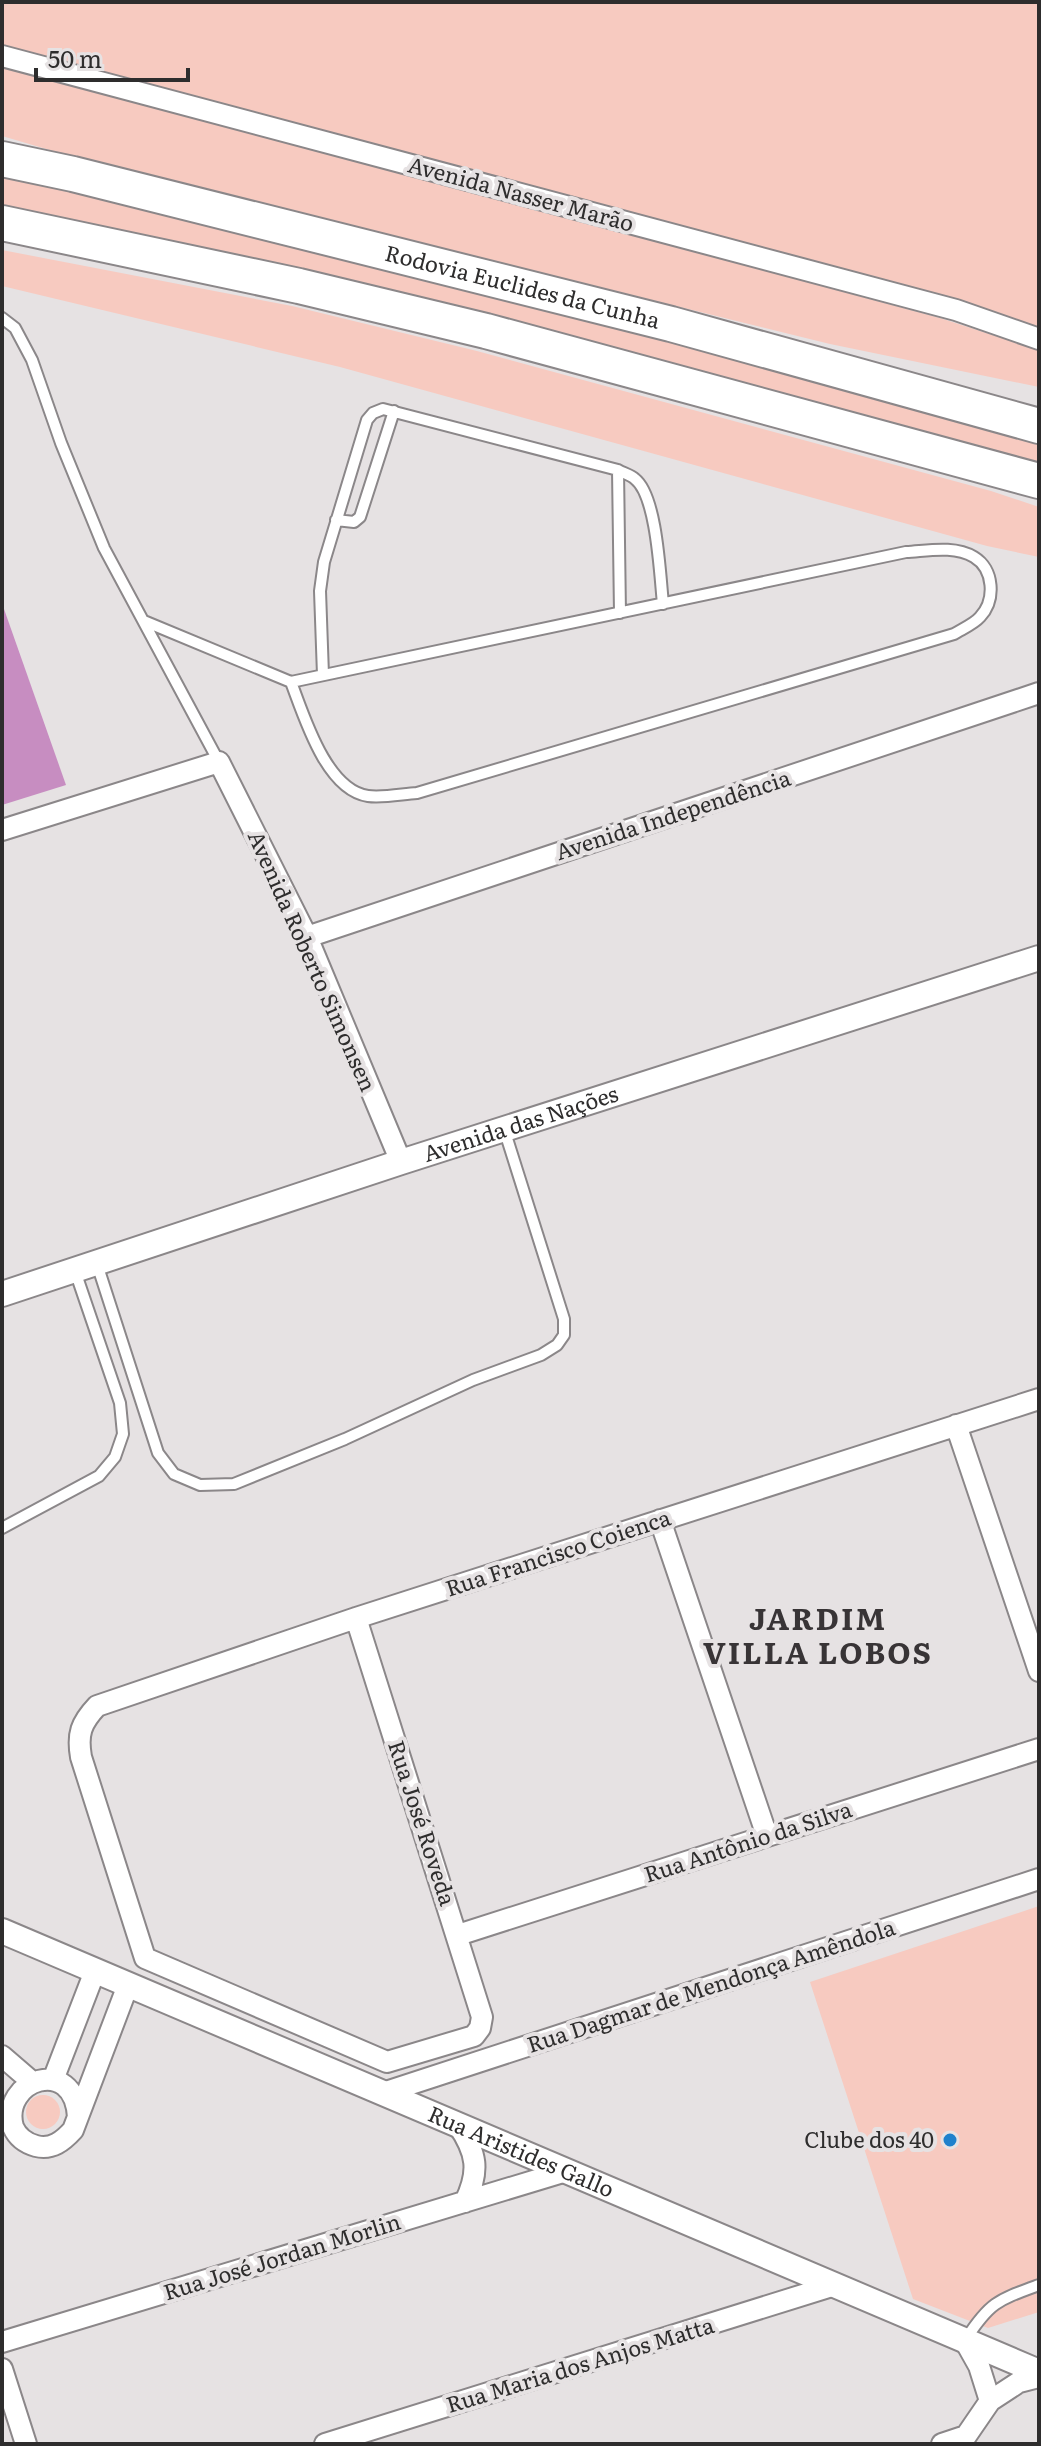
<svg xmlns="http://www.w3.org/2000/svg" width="1041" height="2446" font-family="Literata,serif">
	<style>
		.green { fill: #f7cac0 }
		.building { fill: #c78dc1 }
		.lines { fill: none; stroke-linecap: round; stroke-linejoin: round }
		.service-casing { stroke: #8b8789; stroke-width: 14 }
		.minor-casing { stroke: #8b8789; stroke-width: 24 }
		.tertiary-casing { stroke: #8b8789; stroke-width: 28 }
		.motorway-casing { stroke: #8b8789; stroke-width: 38 }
		.service { stroke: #fff; stroke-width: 10 }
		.minor { stroke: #fff; stroke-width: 20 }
		.tertiary { stroke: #fff; stroke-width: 24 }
		.motorway { stroke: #fff; stroke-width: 34 }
		.poi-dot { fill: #1e81cc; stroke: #e6e2e3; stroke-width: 3 }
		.labels { text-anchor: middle; stroke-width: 8; stroke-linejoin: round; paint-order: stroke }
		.street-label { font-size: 22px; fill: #2e2d2d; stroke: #e6e2e3 }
		.poi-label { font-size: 22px; fill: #2e2d2d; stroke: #e6e2e3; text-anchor: end }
		.district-label { font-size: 30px; font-weight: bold; letter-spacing: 2px; fill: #383436; stroke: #e6e2e3 }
	</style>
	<rect width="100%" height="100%" fill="#e6e2e3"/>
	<path class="green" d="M2 2H1039V329L969 303 2 45Z
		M2 64 940 318 1039 350V387L830 344 77 158 2 136Z
		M2 168 1039 435V467L2 214Z
		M2 250 292 306 477 351 991 491 1039 507V557L987 546 340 367 2 286Z
		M1039 1906V2312L988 2328 913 2299 810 1982Z
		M26 2112a17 17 0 1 1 34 0a17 17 0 1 1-34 0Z"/>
	<path class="building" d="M2 609H4L66 785 2 805Z"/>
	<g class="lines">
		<g class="service-casing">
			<path id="service" d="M2 318 15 328 32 360 61 443 104 548 219 762
				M618 470 620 613
				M336 520 354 522 360 517 394 411
				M144 621 291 682 906 552C927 551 954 545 974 557 994 569 996 600 980 617 974 624 962 629 954 634L417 793C402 794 383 798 368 796 326 790 304 716 291 682
				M323 675 320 591 324 562 367 420 373 413 383 409 618 470C623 473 631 475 635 479 657 496 660 576 663 604
				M97 1264 158 1453 174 1474 200 1485 234 1484 345 1439 473 1380 541 1355 557 1345 564 1335V1319L504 1129
				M2 1528 99 1476 115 1457 123 1434 120 1403 75 1271
				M966 2339C990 2302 998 2300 1039 2285"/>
		</g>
		<g class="minor-casing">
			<path id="minor" d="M2 56 956 310 1039 339
				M2 830 219 762 307 937 401 1162
				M307 937 1039 693
				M956 1425 1039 1671
				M660 1520 767 1836
				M356 1618 482 2017 480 2028 474 2036 387 2062 145 1958 81 1757C77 1734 81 1723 97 1706L356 1618 1039 1399
				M458 1935 1039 1749
				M2 2056 31 2081
				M53 2080 95 1971
				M383 2093 1039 1879
				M78 2117C74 2054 0 2080 13 2127 17 2136 25 2143 36 2146 52 2150 63 2141 73 2130L128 1985
				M458 2125C477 2153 480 2171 465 2202
				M965 2341 979 2366 990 2401
				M2 2342 563 2172
				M2 2369 26 2444
				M325 2444 835 2285
				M942 2444 966 2436 990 2401 1019 2382 1039 2377"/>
		</g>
		<g class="tertiary-casing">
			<g id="tertiary">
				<path id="s1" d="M2 1294 401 1162 1039 958"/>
				<path id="s2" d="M2 1931 1039 2372"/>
			</g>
		</g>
		<g class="motorway-casing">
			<g id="motorway">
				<path id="s3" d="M2 159 73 174 671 324 1039 426"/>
				<path d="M2 223 299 286 486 331 1039 481"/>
			</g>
		</g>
		<use href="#service" class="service"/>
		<use href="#minor" class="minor"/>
		<use href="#tertiary" class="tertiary"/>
		<use href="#motorway" class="motorway"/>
	</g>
	<circle class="poi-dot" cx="950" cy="2140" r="8"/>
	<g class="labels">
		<g class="street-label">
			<text transform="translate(521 194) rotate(15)" y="8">Avenida Nasser Marão</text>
			<text dy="8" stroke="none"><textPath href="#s3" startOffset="536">Rodovia Euclides da Cunha</textPath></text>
			<text transform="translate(673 815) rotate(-18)" y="8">Avenida Independência</text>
			<text transform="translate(312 961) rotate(66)" y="8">Avenida Roberto Simonsen</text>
			<text dy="8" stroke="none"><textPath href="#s1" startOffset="546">Avenida das Nações</textPath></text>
			<text transform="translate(558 1553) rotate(-18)" y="8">Rua Francisco Coienca</text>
			<text transform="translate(422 1823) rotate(72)" y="8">Rua José Roveda</text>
			<text transform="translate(748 1842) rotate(-18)" y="8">Rua Antônio da Silva</text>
			<text transform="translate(711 1986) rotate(-18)" y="8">Rua Dagmar de Mendonça Amêndola</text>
			<text dy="8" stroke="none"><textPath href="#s2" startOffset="564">Rua Aristides Gallo</textPath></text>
			<text transform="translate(282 2257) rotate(-17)" y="8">Rua José Jordan Morlin</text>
			<text transform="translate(580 2365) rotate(-17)" y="8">Rua Maria dos Anjos Matta</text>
		</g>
		<g class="poi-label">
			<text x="934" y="2148">Clube dos 40</text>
		</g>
		<g class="district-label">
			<text x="818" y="1630">JARDIM<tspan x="818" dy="34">VILLA LOBOS</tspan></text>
		</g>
	</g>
	<rect width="1041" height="2446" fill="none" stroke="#2e2d2d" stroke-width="8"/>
	<path d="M36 68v12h152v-12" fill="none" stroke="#2e2d2d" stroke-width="4"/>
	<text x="48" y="68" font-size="24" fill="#2e2d2d" stroke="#e6e2e3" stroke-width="6" paint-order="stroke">50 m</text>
</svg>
